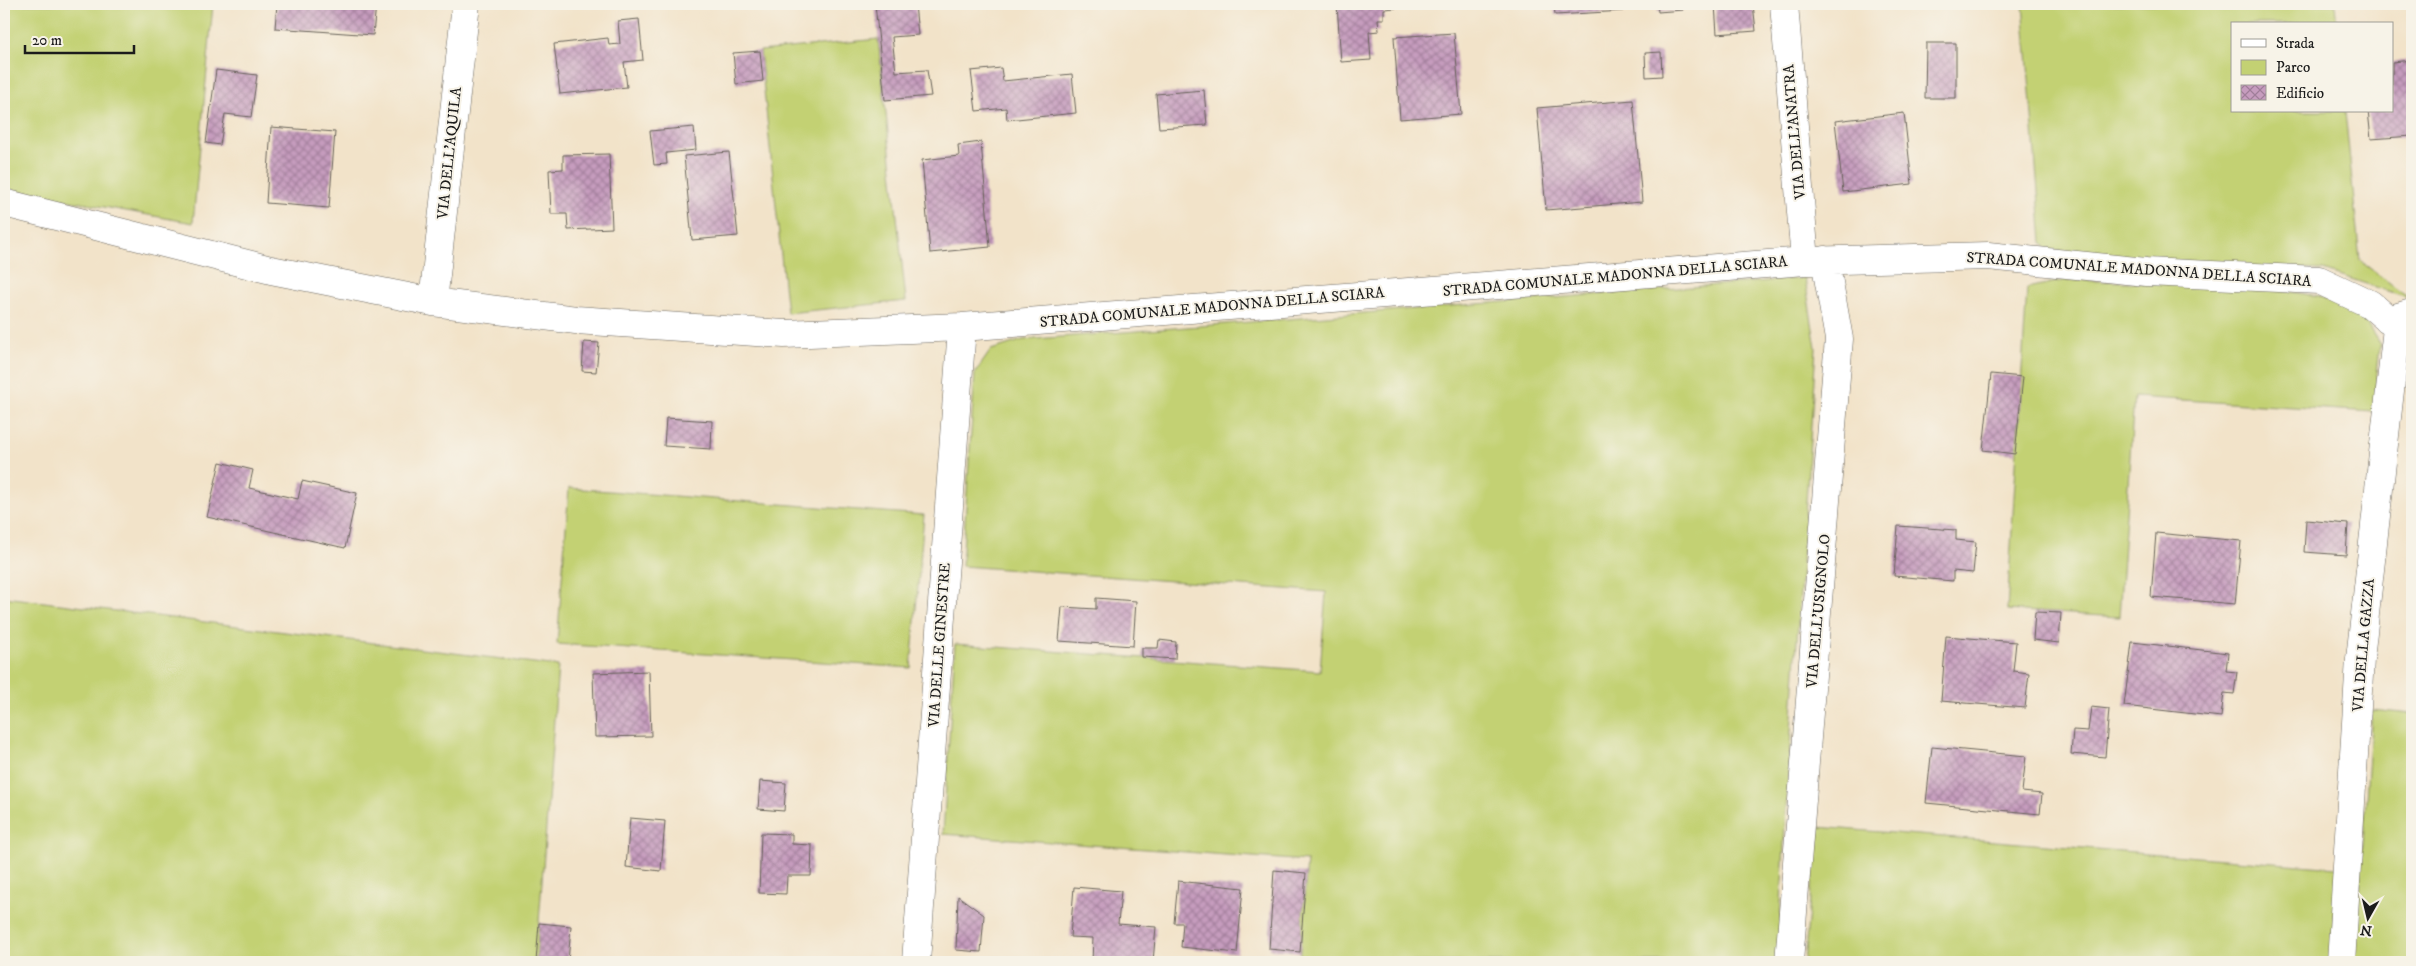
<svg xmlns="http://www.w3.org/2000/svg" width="2416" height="966" font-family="'IM FELL DW Pica',serif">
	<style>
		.green { fill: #c3d173; stroke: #707648 }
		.building { fill: url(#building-cross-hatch) }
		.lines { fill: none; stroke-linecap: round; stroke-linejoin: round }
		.street-casing { stroke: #676259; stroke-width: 29 }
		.street { stroke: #fff; stroke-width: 28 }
		.labels { text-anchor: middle; stroke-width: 4; stroke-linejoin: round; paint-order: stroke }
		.street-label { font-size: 15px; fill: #1c1c1c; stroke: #f7f3e8 }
	</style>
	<defs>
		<pattern id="building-cross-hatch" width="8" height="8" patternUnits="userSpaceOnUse" patternTransform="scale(1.25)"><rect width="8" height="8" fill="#c69cbe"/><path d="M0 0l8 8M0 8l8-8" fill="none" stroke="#a07e9a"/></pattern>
	</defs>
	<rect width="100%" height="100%" fill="#f7f3e8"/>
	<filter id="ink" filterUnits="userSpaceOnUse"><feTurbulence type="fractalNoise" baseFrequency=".02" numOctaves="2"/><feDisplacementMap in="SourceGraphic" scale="10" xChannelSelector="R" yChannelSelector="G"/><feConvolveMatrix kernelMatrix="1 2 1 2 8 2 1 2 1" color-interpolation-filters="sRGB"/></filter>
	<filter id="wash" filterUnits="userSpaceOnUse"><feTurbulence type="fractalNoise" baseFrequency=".0096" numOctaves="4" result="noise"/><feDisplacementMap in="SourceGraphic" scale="20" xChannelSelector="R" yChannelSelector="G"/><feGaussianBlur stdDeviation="1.12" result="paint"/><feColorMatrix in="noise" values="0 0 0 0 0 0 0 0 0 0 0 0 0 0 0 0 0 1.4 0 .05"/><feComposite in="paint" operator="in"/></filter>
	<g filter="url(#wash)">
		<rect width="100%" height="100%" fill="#f2e3c9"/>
		<path class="green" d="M4 4H213L193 223 4 189Z
			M2023 4H2335L2337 24H2232V111H2345L2360 261 2410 298 2323 270 2153 264 2047 250 2042 242Z
			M878 39 906 301 787 313 760 51Z
			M1805 278 1816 348 1785 824 1778 962H1299L1307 861 943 834 955 644 1320 671 1326 592 962 566 975 373 991 350 1023 340Z
			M2066 280 2253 286 2318 296 2347 308 2364 319 2380 345 2373 412 2134 397 2119 617 2007 610 2027 288Z
			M569 488 924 515 911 668 557 644Z
			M4 597 558 666 536 962H4Z
			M2372 710 2412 714V962H2355Z
			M1817 827 2337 868 2331 962H1804Z"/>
		<g id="blocks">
			<path class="building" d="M277 4H376L373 35 275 28Z
				M875 4H915L918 35 892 37 896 72 927 70 931 96 885 100Z
				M1337 4H1396V8L1384 9V19H1378L1379 31 1369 32 1371 60 1341 62Z
				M1554 4H1623L1624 11 1555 15Z
				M1657 4H1682L1683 10 1658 12Z
				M1715 4H1753L1756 31 1717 34Z
				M639 19 643 60 624 62 627 87 560 94 554 44 608 38 609 45 620 44 618 21Z
				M1454 33 1461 114 1400 119 1394 37Z
				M1926 43H1956V98H1925Z
				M760 51 763 81 736 84 733 53Z
				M1661 52 1662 76 1646 77 1645 53Z
				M2412 60V136L2371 139 2368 111H2392V62Z
				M1001 68 1003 81 1072 74 1076 113 1007 120 1006 108 976 111 971 71Z
				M216 70 257 75 251 117 225 114 220 145 206 143Z
				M1204 90 1207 125 1159 128 1156 94Z
				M1633 100 1642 202 1546 210 1537 108Z
				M1904 113 1912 184 1843 192 1835 121Z
				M271 127 335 132 329 208 266 203Z
				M694 127 696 150 666 153 667 164 654 165 650 131Z
				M981 142 990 247 930 253 922 160 959 156 958 145Z
				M729 152 738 236 692 240 684 156Z
				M609 154 612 228 568 230 567 214H551L549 170 563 169V155Z
				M584 342 599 343 596 372 582 371Z
				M1991 374 2023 377 2015 454 1983 450Z
				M666 418 712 421 711 449 664 446Z
				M220 462 253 470 249 488 298 499 302 481 357 493 345 548 207 517Z
				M2306 520 2348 524 2346 555 2304 552Z
				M1898 526 1956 530V540L1976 542 1973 573 1953 571V581L1894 576Z
				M2156 533 2241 541 2235 604 2151 597Z
				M1096 598 1136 601 1133 646 1059 641 1062 607 1096 609Z
				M2035 612 2061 613 2059 643 2033 640Z
				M1946 636 2016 642 2013 671 2029 673 2025 708 1941 701Z
				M1159 640 1176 642 1175 659 1142 657V648H1158Z
				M2132 642 2228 653 2226 671 2237 672 2234 694 2224 693 2221 717 2124 706Z
				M649 671 651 736 595 737 593 673Z
				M2091 707 2109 709 2105 757 2071 754 2073 730 2088 731Z
				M1932 747 2026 756 2022 792 2042 794 2040 814 1926 803Z
				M760 781 786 783 784 811 758 809Z
				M630 818 665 821 661 871 626 867Z
				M761 833 792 834V844L812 845 811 876H787L786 894 759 893Z
				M1274 870 1306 873 1300 952 1269 949Z
				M1178 881 1243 888 1237 953 1181 947 1183 923H1174Z
				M1074 887 1121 891 1118 924 1156 927 1153 962H1092L1093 938 1070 937Z
				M958 896 984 915 981 952 956 950Z
				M539 923 571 926 568 962H536Z"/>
		</g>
	</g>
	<g filter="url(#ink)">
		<use href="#blocks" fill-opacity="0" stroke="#676259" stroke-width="1"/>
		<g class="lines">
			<g class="street-casing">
				<path id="street" d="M1784 4 1805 261
					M4 203 271 270 433 302 576 320 784 334 962 327 1805 261 1988 256 2146 272 2319 280 2370 304 2412 340
					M433 302 466 4
					M2388 320 2412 313
					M916 962 962 327
					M1789 962 1839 339 1825 260
					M2341 962 2360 659 2397 328"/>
			</g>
			<use href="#street" class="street"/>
		</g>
	</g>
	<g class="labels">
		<g class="street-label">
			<text transform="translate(1794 132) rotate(-95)" y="5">VIA DELL'ANATRA</text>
			<text transform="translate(449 153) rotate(-84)" y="5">VIA DELL'AQUILA</text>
			<text transform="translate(2139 269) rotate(4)" y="5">STRADA COMUNALE MADONNA DELLA SCIARA</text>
			<text transform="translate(1615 276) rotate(-5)" y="5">STRADA COMUNALE MADONNA DELLA SCIARA</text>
			<text transform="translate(1212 307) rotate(-5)" y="5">STRADA COMUNALE MADONNA DELLA SCIARA</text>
			<text transform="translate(1818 611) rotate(-85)" y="5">VIA DELL'USIGNOLO</text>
			<text transform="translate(939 645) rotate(-86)" y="5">VIA DELLE GINESTRE</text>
			<text transform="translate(2363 645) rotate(-85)" y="5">VIA DELLA GAZZA</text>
		</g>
	</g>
	<rect width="2416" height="966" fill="none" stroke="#f7f3e8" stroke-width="20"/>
	<rect x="2231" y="22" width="162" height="90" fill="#f7f3e8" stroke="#9f9d96"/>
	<rect x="2241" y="39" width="25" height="8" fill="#ffffff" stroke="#9f9d96"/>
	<text x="2276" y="48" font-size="15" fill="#1c1c1c">Strada</text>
	<rect x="2241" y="60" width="25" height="15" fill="#c3d173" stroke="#9f9d96"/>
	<text x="2276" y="72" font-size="15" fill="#1c1c1c">Parco</text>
	<rect x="2241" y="85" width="25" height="15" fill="url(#building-cross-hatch)" stroke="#9f9d96"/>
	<text x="2276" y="98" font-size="15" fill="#1c1c1c">Edificio</text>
	<g transform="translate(2368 918) rotate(188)" stroke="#f7f3e8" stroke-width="4" paint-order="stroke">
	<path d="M0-4L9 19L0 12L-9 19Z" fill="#1c1c1c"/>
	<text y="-8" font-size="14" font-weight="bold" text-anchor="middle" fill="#1c1c1c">N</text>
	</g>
	<path d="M25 45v8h109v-8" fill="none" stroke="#1c1c1c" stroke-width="2.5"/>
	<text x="32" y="45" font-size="15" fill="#1c1c1c" stroke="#f7f3e8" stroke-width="4" paint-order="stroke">20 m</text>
</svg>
